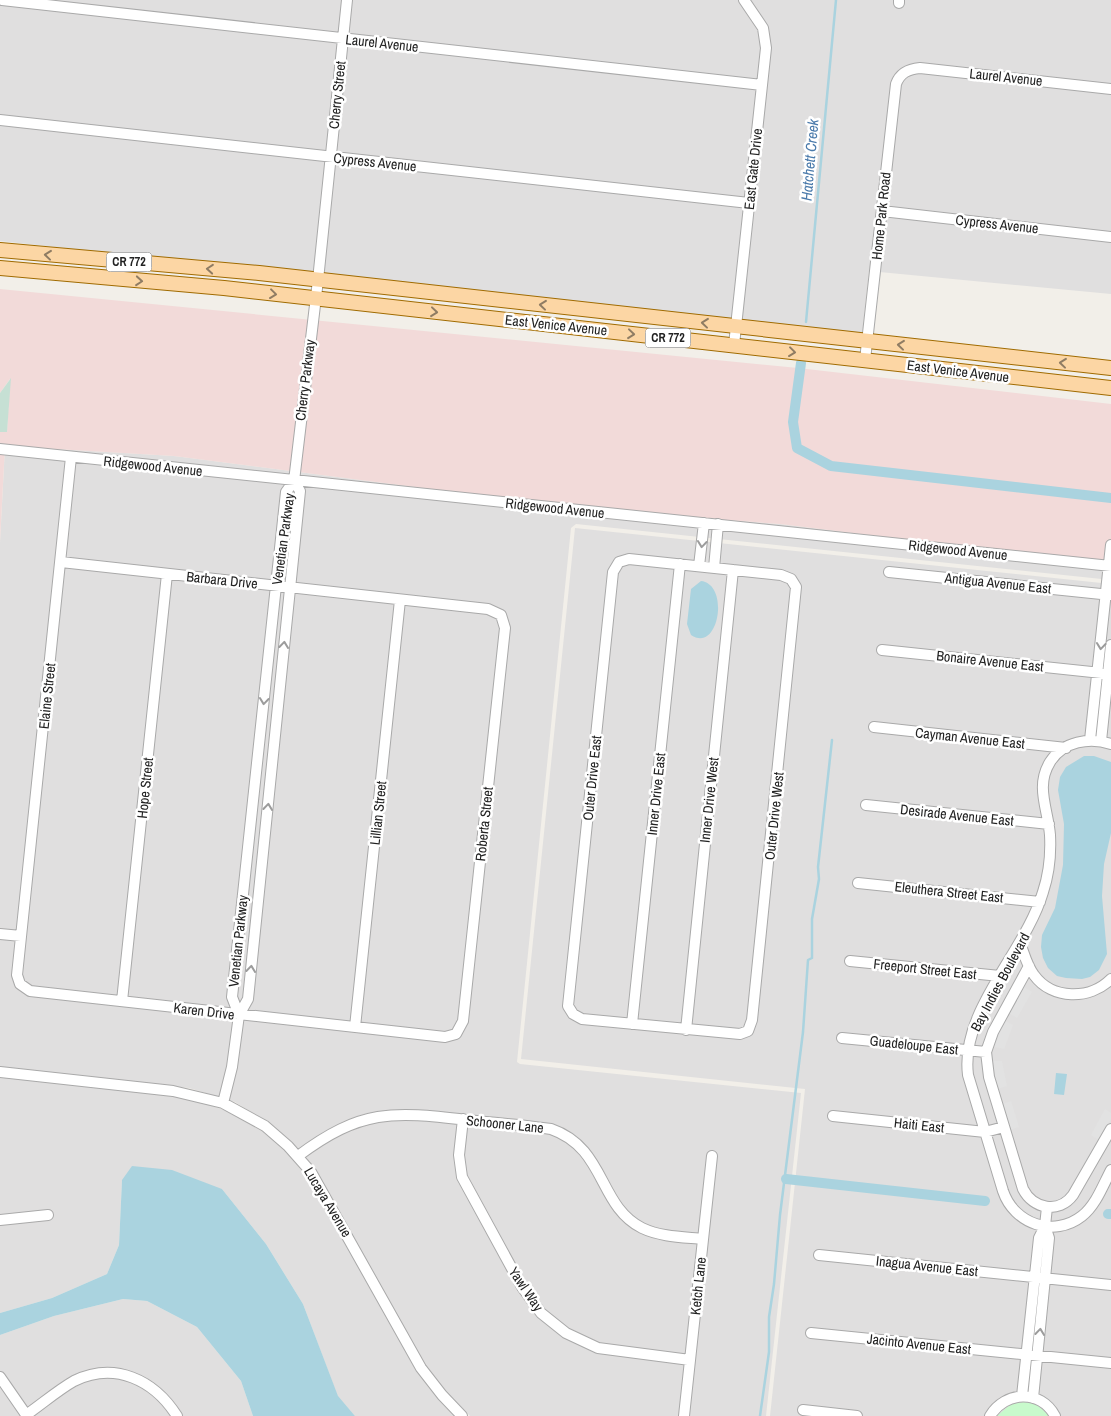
<svg xmlns="http://www.w3.org/2000/svg" width="1111" height="1416" font-family="'Archivo Narrow',sans-serif">
	<style>
		.residential { fill: #e0dfdf }
		.commercial { fill: #f2dad9 }
		.wetland { fill: #c6e0d4 }
		.park { fill: #c8facc }
		.parking { fill: #e2e2e2 }
		.water { fill: #aad3df }
		.lines { fill: none; stroke-linecap: round; stroke-linejoin: round }
		.stream { stroke: #aad3df; stroke-width: 2.5 }
		.canal { stroke: #aad3df; stroke-width: 10 }
		.minor-casing { stroke: #a9a9a9; stroke-width: 12 }
		.major-casing { stroke: #a06b00; stroke-width: 16 }
		.minor { stroke: #fff; stroke-width: 10 }
		.major { stroke: #fcd6a4; stroke-width: 14 }
		.oneway { stroke: #8f7c63 }
		.oneway2 { stroke: #9c9c9c }
		.labels { text-anchor: middle; stroke-width: 5; stroke-linejoin: round; paint-order: stroke }
		.shield { fill: #fff; stroke: #646464; stroke-width: 1 }
		.shield-label { font-size: 12px; font-weight: bold; fill: #222 }
		.street-label { font-size: 14px; fill: #222; stroke: #fff }
		.water-label { font-size: 15px; font-style: italic; fill: #4a7aab; stroke: #fff }
	</style>
	<rect width="100%" height="100%" fill="#f2efe9"/>
	<path class="residential" d="M0 0H1111V294L869 271 862 335 0 241Z
		M5 446 174 456 593 510 780 524 1111 565V580L576 524 571 528 517 1062 520 1064 801 1093 766 1416H470L445 1391 425 1365 315 1169 291 1142 267 1122 235 1102 189 1088 0 1067V543Z
		M575 528 1111 584V1416H770L805 1089 521 1059Z
		M0 1077 186 1098 231 1112 262 1131 285 1150 317 1190 407 1354 429 1388 455 1416H355L338 1397 303 1304 266 1244 222 1189 122 1180 119 1245 107 1274 52 1298 0 1313Z
		M123 1299 147 1301 197 1327 241 1381 253 1416H0V1335L54 1316Z"/>
	<path class="commercial" d="M0 289 798 368 1111 404V565L780 524 593 510 174 456 5 446 0 541V432H7L10 379 0 393Z"/>
	<path class="wetland" d="M11 378 7 432H0V393Z"/>
	<path class="park" d="M1024 1402 1036 1404 1050 1416H997L1011 1404Z"/>
	<path class="parking" d="M1024 987 1032 992 1017 1018 1009 1013Z
		M1005 1021 1013 1025 1004 1049 994 1047Z
		M992 1061H1002L1007 1086 998 1089Z
		M1011 1101 1019 1127 1010 1130 1002 1104Z
		M1105 1109 1111 1113V1119L1099 1140 1091 1135Z"/>
	<path class="water" d="M701 581C730 584 719 654 691 635L687 624 691 589Z
		M1084 756H1094L1111 762V833L1104 864 1102 896 1107 954 1099 970 1090 977 1082 979 1066 978 1057 976 1048 968 1043 958 1041 947 1042 935 1055 908 1063 865 1064 824 1058 790 1060 777 1066 767Z
		M1056 1073 1067 1074 1064 1095 1054 1094Z
		M132 1166 172 1170 222 1189 266 1244 303 1304 338 1396 355 1416H253L241 1381 197 1327 147 1301 123 1299 54 1316 0 1335V1313L52 1298 107 1274 119 1245 122 1180Z"/>
	<g class="lines">
		<path class="stream" d="M806 322 836 0
			M760 1416 769 1352V1317L774 1284 780 1215 803 1032 808 960 812 958V919L819 879 818 867 832 740"/>
		<path class="canal" d="M801 363 793 422 797 448 831 466 1111 498
			M786 1179 985 1201
			M1108 1214H1111"/>
		<g class="minor-casing">
			<path id="minor" d="M2 0 762 85
				M899 3V0
				M0 120 749 203
				M882 211 1111 237
				M734 345 766 48 763 28 744 0
				M865 360 896 84C900 73 908 69 920 68L1111 89
				M0 449 1111 566
				M629 559 781 575 791 579 796 587 752 1020 748 1031 740 1034 582 1019 573 1014 568 1006 613 572 619 562Z
				M61 562 488 609 501 615 505 628 463 1021 456 1034 445 1037 30 991 20 984 17 975 71 457
				M699 566 704 523
				M714 568 718 524
				M889 572 1111 595
				M882 650 1111 674
				M874 727 1066 748
				M1090 740 1111 545
				M1101 741 1111 645
				M1111 744C1090 737 1063 741 1050 762 1035 786 1048 809 1050 835 1051 854 1049 874 1043 892 1025 953 960 1010 968 1075L1003 1191C1014 1224 1054 1238 1082 1216 1096 1205 1103 1185 1111 1170
				M866 805 1049 824
				M858 883 1040 902
				M0 934 21 936
				M1020 943C1024 953 1027 966 1034 975 1052 1000 1090 1000 1111 979
				M850 961 1000 976
				M1029 966 993 1032 986 1052 989 1077 1023 1189C1033 1209 1059 1214 1073 1195L1111 1129
				M122 1001 167 574
				M239 1015 232 997 286 492 294 481 318 280 347 0
				M632 1024 680 564
				M355 1027 400 600
				M686 1030 733 570
				M842 1038 986 1052
				M0 1072 173 1091 223 1103 265 1126 288 1146 311 1172 421 1368 442 1395 462 1416
				M223 1103 232 1067 239 1015 248 999 300 491 294 481
				M833 1116 985 1132 1004 1127
				M463 1119 459 1155 462 1177 522 1287 541 1313 566 1333 598 1348 690 1360
				M298 1156C361 1109 392 1111 467 1120 495 1123 523 1125 551 1129 606 1148 598 1206 642 1228 661 1237 683 1237 703 1239
				M0 1220 48 1215
				M819 1255 1111 1285
				M811 1333 1111 1363
				M0 1377 27 1416
				M1022 1396 1039 1238 1045 1226 1047 1207
				M1033 1398 1049 1238 1045 1226
				M803 1410 857 1416
				M26 1415C42 1404 58 1390 74 1381 115 1361 154 1380 177 1416
				M684 1416 712 1156
				M990 1416C1005 1391 1041 1389 1055 1416"/>
		</g>
		<g class="major-casing">
			<path id="major" d="M0 250 259 273 1111 368
				M0 268 224 288 1111 388"/>
		</g>
		<use href="#minor" class="minor"/>
		<use href="#major" class="major"/>
	</g>
	<defs><path id="oneway-chevron" d="M-2-3.5L2.5 0L-2 3.5" fill="none" stroke-width="1.6" stroke-linecap="round" stroke-linejoin="round" transform="scale(1.25)"/></defs>
	<g class="oneway">
		<use href="#oneway-chevron" transform="translate(48 255) rotate(-174)"/>
		<use href="#oneway-chevron" transform="translate(210 269) rotate(-175)"/>
		<use href="#oneway-chevron" transform="translate(139 281) rotate(5)"/>
		<use href="#oneway-chevron" transform="translate(273 294) rotate(7)"/>
		<use href="#oneway-chevron" transform="translate(543 305) rotate(-174)"/>
		<use href="#oneway-chevron" transform="translate(434 312) rotate(6)"/>
		<use href="#oneway-chevron" transform="translate(705 323) rotate(-174)"/>
		<use href="#oneway-chevron" transform="translate(631 334) rotate(6)"/>
		<use href="#oneway-chevron" transform="translate(901 345) rotate(-174)"/>
		<use href="#oneway-chevron" transform="translate(792 352) rotate(7)"/>
		<use href="#oneway-chevron" transform="translate(1063 363) rotate(-174)"/>
	</g>
	<g class="oneway2">
		<use href="#oneway-chevron" transform="translate(702 544) rotate(96)"/>
		<use href="#oneway-chevron" transform="translate(284 645) rotate(-84)"/>
		<use href="#oneway-chevron" transform="translate(1101 646) rotate(96)"/>
		<use href="#oneway-chevron" transform="translate(264 701) rotate(96)"/>
		<use href="#oneway-chevron" transform="translate(268 807) rotate(-84)"/>
		<use href="#oneway-chevron" transform="translate(251 969) rotate(-84)"/>
		<use href="#oneway-chevron" transform="translate(1040 1332) rotate(-84)"/>
	</g>
	<g class="labels">
		<g class="shield">
			<rect x="106.5" y="252.5" width="45" height="19" rx="4"/>
			<rect x="645.5" y="328.5" width="45" height="19" rx="4"/>
		</g>
		<g class="shield-label">
			<text x="129" y="266">CR 772</text>
			<text x="668" y="342">CR 772</text>
		</g>
		<g class="street-label">
			<text transform="translate(382 43) rotate(6)" y="5">Laurel Avenue</text>
			<text transform="translate(1006 77) rotate(6)" y="5">Laurel Avenue</text>
			<text transform="translate(337 95) rotate(-84)" y="5">Cherry Street</text>
			<text transform="translate(375 162) rotate(6)" y="5">Cypress Avenue</text>
			<text transform="translate(753 169) rotate(-84)" y="5">East Gate Drive</text>
			<text transform="translate(881 216) rotate(-84)" y="5">Home Park Road</text>
			<text transform="translate(997 224) rotate(6)" y="5">Cypress Avenue</text>
			<text transform="translate(556 325) rotate(6)" y="5">East Venice Avenue</text>
			<text transform="translate(958 371) rotate(7)" y="5">East Venice Avenue</text>
			<text transform="translate(305 380) rotate(-83)" y="5">Cherry Parkway</text>
			<text transform="translate(153 466) rotate(6)" y="5">Ridgewood Avenue</text>
			<text transform="translate(555 508) rotate(6)" y="5">Ridgewood Avenue</text>
			<text transform="translate(283 539) rotate(-82)" y="5">Venetian Parkway</text>
			<text transform="translate(958 550) rotate(6)" y="5">Ridgewood Avenue</text>
			<text transform="translate(222 580) rotate(6)" y="5">Barbara Drive</text>
			<text transform="translate(998 583) rotate(6)" y="5">Antigua Avenue East</text>
			<text transform="translate(990 661) rotate(6)" y="5">Bonaire Avenue East</text>
			<text transform="translate(47 696) rotate(-84)" y="5">Elaine Street</text>
			<text transform="translate(970 738) rotate(6)" y="5">Cayman Avenue East</text>
			<text transform="translate(592 778) rotate(-84)" y="5">Outer Drive East</text>
			<text transform="translate(145 788) rotate(-84)" y="5">Hope Street</text>
			<text transform="translate(656 794) rotate(-84)" y="5">Inner Drive East</text>
			<text transform="translate(709 800) rotate(-84)" y="5">Inner Drive West</text>
			<text transform="translate(378 813) rotate(-84)" y="5">Lillian Street</text>
			<text transform="translate(957 815) rotate(6)" y="5">Desirade Avenue East</text>
			<text transform="translate(774 816) rotate(-84)" y="5">Outer Drive West</text>
			<text transform="translate(484 824) rotate(-84)" y="5">Roberta Street</text>
			<text transform="translate(949 892) rotate(6)" y="5">Eleuthera Street East</text>
			<text transform="translate(238 941) rotate(-84)" y="5">Venetian Parkway</text>
			<text transform="translate(925 969) rotate(6)" y="5">Freeport Street East</text>
			<text transform="translate(1000 982) rotate(-62)" y="5">Bay Indies Boulevard</text>
			<text transform="translate(204 1011) rotate(7)" y="5">Karen Drive</text>
			<text transform="translate(914 1045) rotate(6)" y="5">Guadeloupe East</text>
			<text transform="translate(505 1124) rotate(6)" y="5">Schooner Lane</text>
			<text transform="translate(919 1125) rotate(6)" y="5">Haiti East</text>
			<text transform="translate(328 1202) rotate(59)" y="5">Lucaya Avenue</text>
			<text transform="translate(927 1266) rotate(6)" y="5">Inagua Avenue East</text>
			<text transform="translate(698 1286) rotate(-84)" y="5">Ketch Lane</text>
			<text transform="translate(526 1289) rotate(56)" y="5">Yawl Way</text>
			<text transform="translate(919 1344) rotate(6)" y="5">Jacinto Avenue East</text>
		</g>
		<g class="water-label">
			<text transform="translate(810 160) rotate(-85)" y="5">Hatchett Creek</text>
		</g>
	</g>
</svg>
